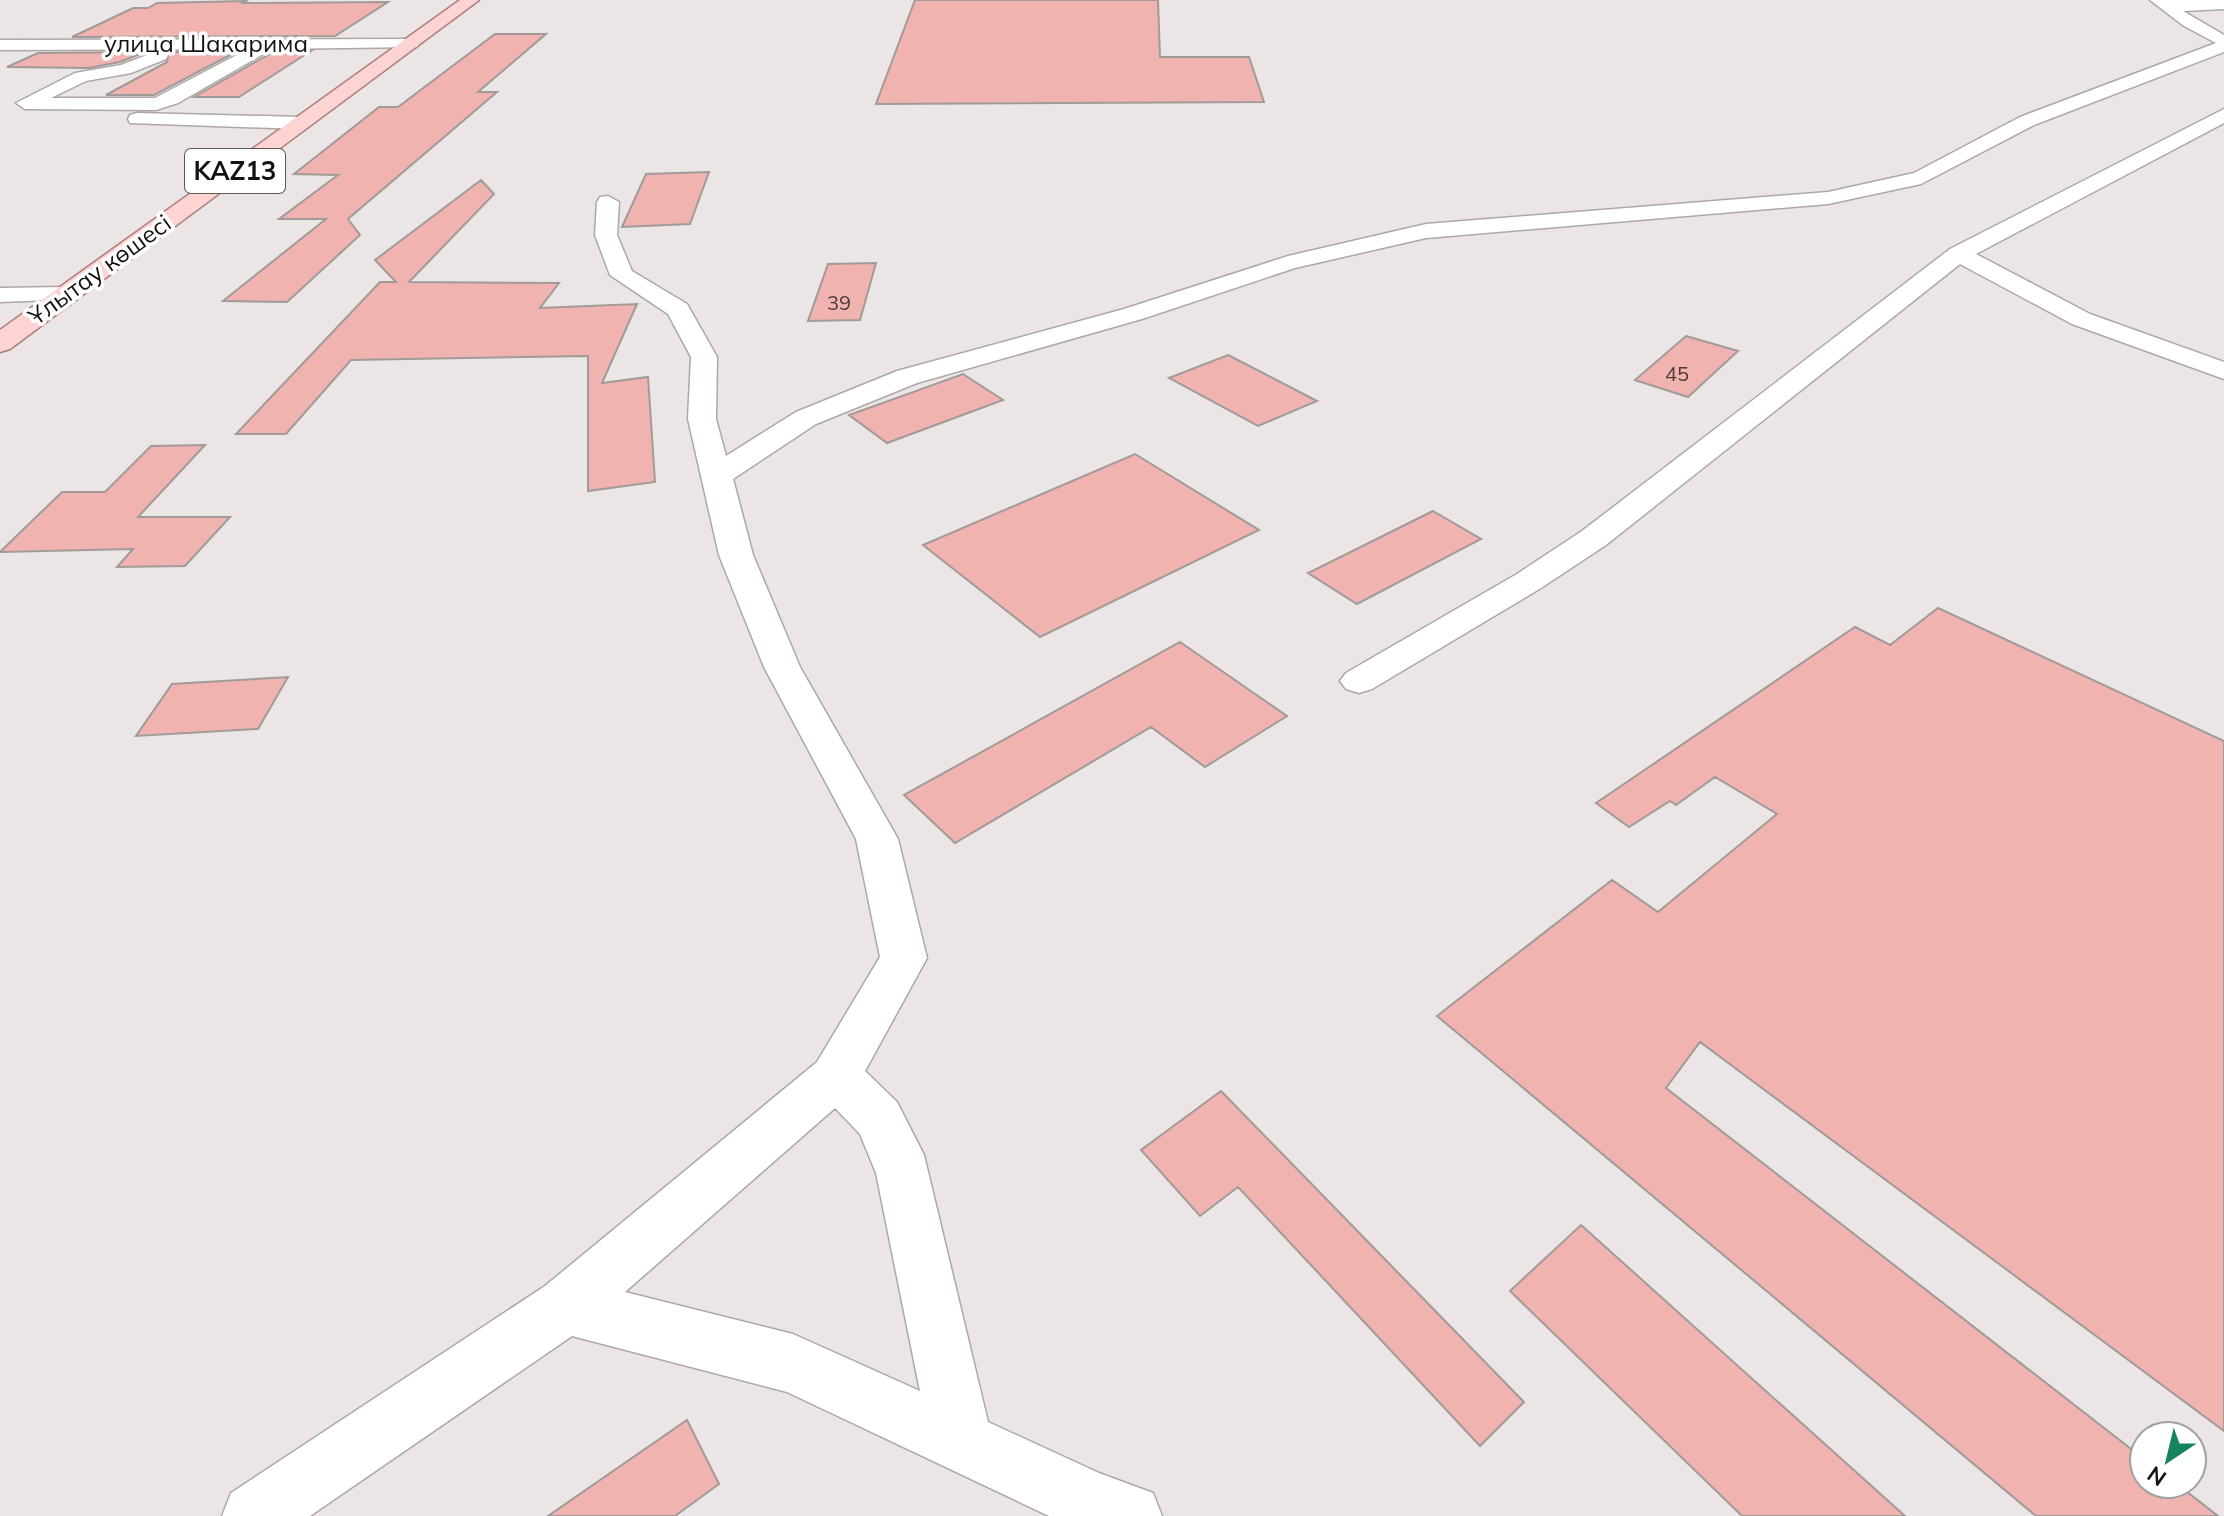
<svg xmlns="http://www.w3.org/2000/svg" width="2224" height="1516" font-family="Mulish,sans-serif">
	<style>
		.building { fill: #f1b3af; stroke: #a09a99; stroke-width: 2 }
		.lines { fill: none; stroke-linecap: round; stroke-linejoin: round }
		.minor-casing { stroke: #aea7a6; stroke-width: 3 }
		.major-casing { stroke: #aa7d7a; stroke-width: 3 }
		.minor { fill: #fff; fill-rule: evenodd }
		.major { fill: #fdd4d1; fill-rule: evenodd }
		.labels { text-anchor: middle; stroke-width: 7; stroke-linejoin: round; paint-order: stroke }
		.far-number-label { font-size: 20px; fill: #4c3a39 }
		.far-street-label { font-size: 24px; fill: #151212; stroke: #fff }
		.shield { fill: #fff; stroke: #5b5959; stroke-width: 2 }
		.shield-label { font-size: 26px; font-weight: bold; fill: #151212 }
	</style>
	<rect width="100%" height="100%" fill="#ece5e5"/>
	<path class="building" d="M915 0H1158L1160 57H1249L1264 102 876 104Z
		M246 1 243 3 388 2 335 36 72 37 133 8H148L157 3Z
		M495 34H546L478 92H497L348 219 360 235 287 302 223 301 326 219H279L338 175 294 174 379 107H398Z
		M311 51 239 97H194L273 52Z
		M145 52 120 62 89 68 7 67 38 53Z
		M169 52H236L154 95H106L167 62Z
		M709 172 690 224 622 227 646 174Z
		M481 180 494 194 409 282 559 283 540 308 637 304 602 383 648 377 655 482 588 491V356L351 360 286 434H236L380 282H396L375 260Z
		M876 263 860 320 808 321 828 264Z
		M1686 336 1738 351 1688 397 1635 380Z
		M1228 355 1317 401 1258 426 1169 378Z
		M963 374 1003 400 887 443 849 415Z
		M205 445 138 517H230L185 566 117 567 133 549 0 552 62 492H105L151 446Z
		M1135 454 1259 530 1040 637 923 545Z
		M1433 511 1481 539 1357 604 1308 573Z
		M1938 608 2224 741V1431L1700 1042 1666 1088 2144 1459V1484H2177L2218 1516H2036L1437 1016 1612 880 1658 912 1777 814 1715 777 1676 805 1670 801 1629 827 1596 803 1855 627 1890 645Z
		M1180 642 1287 716 1205 767 1151 727 955 843 904 795Z
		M288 677 258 729 136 736 172 684Z
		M1221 1091 1524 1402 1480 1446 1238 1187 1200 1216 1141 1150Z
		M1581 1225 1905 1516H1742L1510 1291Z
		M687 1420 719 1484 675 1516H548Z"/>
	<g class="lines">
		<g class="minor-casing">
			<path id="minor" d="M2150 0H2224V9L2183 11 2224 35V52L2034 125 1921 184 1828 204 1426 238 1295 268 1142 319 917 383 816 424 733 479 753 555 800 667 898 839 927 958 865 1071 897 1102 924 1155 988 1422 1099 1473 1153 1493 1162 1516H1049L787 1392 572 1336 310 1516H222L231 1493 545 1286 817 1062 880 957 856 839 764 667 719 555 688 419 691 357 668 314 610 275 595 235 597 202 600 197 608 196 619 202 617 235 632 271 687 304 717 357 716 419 726 456 796 412 897 371 1124 309 1288 256 1426 224 1828 192 1914 173 2020 117 2216 43 2184 26ZM835 1108 860 1134 876 1173 920 1391 793 1334 625 1292Z
				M411 39 417 41 419 44 417 47 272 49 178 103 156 110 25 109 16 103 75 73 121 65 160 50 168 55 166 59 131 73 86 81 51 98H155L248 49 0 50V40Z
				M2224 109V123L1976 254 2090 314 2224 362V379L2072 324 1960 264 1606 545 1541 588 1372 689 1359 693 1346 689 1340 681 1346 673 1517 574 1582 531 1950 249Z
				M137 113 301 117 311 123 301 129 130 123 128 119 130 115Z
				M66 287 75 289 78 294 75 299 0 302V288Z"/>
		</g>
		<g class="major-casing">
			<path id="major" d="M460 0H479L10 349 0 352V330Z"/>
		</g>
		<use href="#minor" class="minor"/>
		<use href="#major" class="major"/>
	</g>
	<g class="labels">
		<g class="far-number-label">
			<text x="839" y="310">39</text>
			<text x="1677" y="381">45</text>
		</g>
		<g class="far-street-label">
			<text x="206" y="52">улица Шакарима</text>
			<text transform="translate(100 270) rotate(-36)" y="8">Ұлытау көшесі</text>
		</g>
		<rect class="shield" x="185" y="149" width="100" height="44" rx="6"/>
		<g class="shield-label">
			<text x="235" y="180">KAZ13</text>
		</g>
	</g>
	<g transform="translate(2168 1460) rotate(215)"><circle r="38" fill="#ffffff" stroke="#a1a0a0" stroke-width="2"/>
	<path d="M0-6L14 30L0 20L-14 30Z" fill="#168360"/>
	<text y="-12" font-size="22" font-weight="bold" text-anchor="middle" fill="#151212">N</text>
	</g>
</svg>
